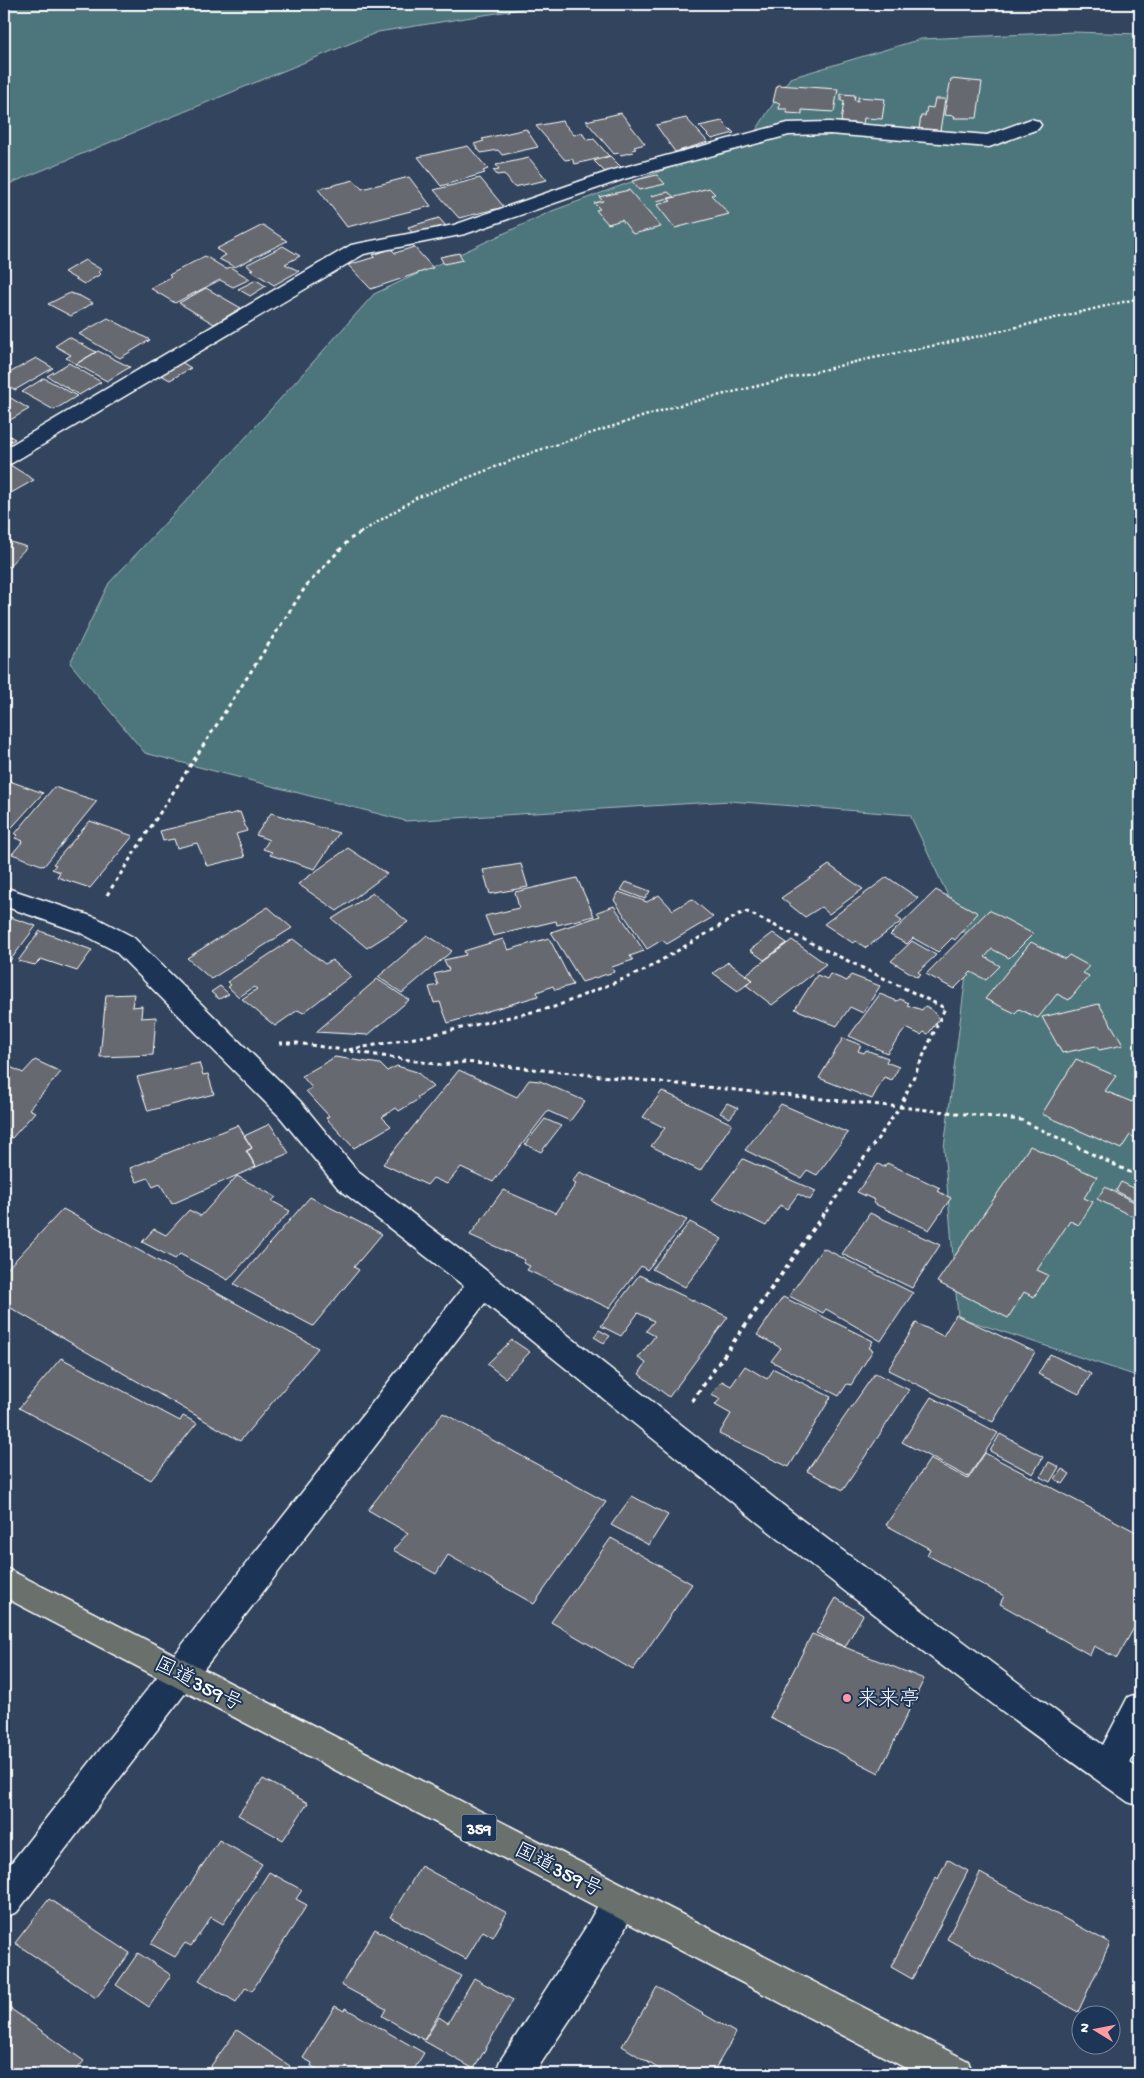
<svg xmlns="http://www.w3.org/2000/svg" width="1144" height="2078" font-family="'Gochi Hand','Klee One',sans-serif">
	<style>
		.green { fill: #4d767b; stroke: #a6babd }
		.building { fill: #666a70; stroke: #fff }
		.lines { fill: none; stroke-linecap: round; stroke-linejoin: round }
		.minor-casing { stroke: #fff; stroke-width: 3 }
		.highway-casing { stroke: #fff; stroke-width: 3 }
		.path-far2 { stroke: #fff; stroke-width: 2.5; stroke-dasharray: 2.5 2.5; stroke-linecap: butt }
		.path-far1 { stroke: #fff; stroke-width: 3; stroke-dasharray: 4 4; stroke-linecap: butt }
		.path { stroke: #fff; stroke-width: 4; stroke-dasharray: 4.5 4.5; stroke-linecap: butt }
		.minor { fill: #1d3557; fill-rule: evenodd }
		.highway { fill: #6a716d; fill-rule: evenodd }
		.poi-dot { fill: #ff9aa2; stroke: #1d3557; stroke-width: 2 }
		.labels { text-anchor: middle; stroke-width: 4; stroke-linejoin: round; paint-order: stroke }
		.shield { fill: #1d3557; stroke: #bbc2cd; stroke-width: 1 }
		.shield-label { font-size: 16px; font-weight: bold; fill: #fff }
		.near-street-label { font-size: 21px; fill: #fff; stroke: #1d3557 }
		.near-poi-label { font-size: 21px; fill: #fff; stroke: #1d3557; text-anchor: start }
	</style>
	<rect width="100%" height="100%" fill="#33455e"/>
	<filter id="ink" filterUnits="userSpaceOnUse"><feTurbulence type="fractalNoise" baseFrequency=".02" numOctaves="2"/><feDisplacementMap in="SourceGraphic" scale="10" xChannelSelector="R" yChannelSelector="G"/><feConvolveMatrix kernelMatrix="1 2 1 2 8 2 1 2 1" color-interpolation-filters="sRGB"/></filter>
	<g filter="url(#ink)">
		<path class="green" d="M4 4H553L378 32 4 186Z
			M1073 32 1140 34V1377L958 1317 944 1148 970 943 910 815 730 801 406 821 145 753 70 663 109 583 246 437 374 294 552 211 751 138 790 78 921 39Z"/>
		<path class="building" d="M951 79 982 82 977 118H954L955 116 944 115Z
			M777 85 838 89 834 112 802 110V114L787 113V109H779L780 103 773 102Z
			M841 94 855 95 854 100 858 101V97L885 99 882 119 864 118 863 124 841 122 844 101H841Z
			M935 99H945L940 131 919 129 921 116H925L927 107 933 108Z
			M621 113 645 144 634 147 636 149 632 150 634 152 621 155 619 153 614 154 586 121Z
			M686 118 708 142 675 152 656 125Z
			M562 121 574 135 582 133 587 140 594 139 609 156 575 164 572 159 565 160 536 126Z
			M722 121 734 133 712 139 699 126Z
			M526 129 538 147 502 155 498 150 481 153 474 144 484 141 482 139Z
			M468 146 488 169 483 171 485 173 441 186 418 157Z
			M610 156 622 168 606 173 594 161Z
			M529 158 547 180 514 187 504 174 497 175 493 170 499 169 496 165Z
			M657 175 665 184 639 190 632 181Z
			M409 177 431 206 347 227 318 189 354 180 362 189Z
			M480 178 504 207 459 218 434 190Z
			M709 188 715 194 711 195 729 214 675 228 657 205 671 201 668 199Z
			M629 190 661 227 633 234 622 220 608 224 596 210 600 209 594 203 603 201 599 197Z
			M668 192 674 197 656 201 651 196Z
			M439 218 446 226 412 233 408 227Z
			M263 225 287 241 235 267 219 259 226 255 216 249Z
			M283 246 300 256 285 264 299 271 274 285 250 270 253 269 246 265Z
			M414 247 433 268 371 289 348 265 375 257 373 255 391 249 395 253Z
			M459 253 463 260 444 264 440 257Z
			M205 256 226 269 230 267 250 279 233 287 220 280 175 303 150 288 171 277 169 275Z
			M85 260 102 270 98 272 101 274 84 284 64 272Z
			M256 280 266 286 250 296 238 289Z
			M206 288 241 308 214 324 179 303Z
			M70 293 80 296 93 303 71 316 48 304Z
			M108 318 150 340 120 358 79 334Z
			M69 337 96 352 76 364 66 358 71 355 55 346Z
			M98 351 130 367 107 381 76 364Z
			M36 358 53 368 15 390 4 383V376Z
			M180 361 191 368 170 380 159 374Z
			M69 363 101 382 79 395 47 376Z
			M44 378 77 396 54 410 22 392Z
			M4 394 29 409 5 423Z
			M4 433 15 439 4 446Z
			M7 463 34 480 4 497V465Z
			M4 540 27 547 4 571Z
			M4 779 43 793 5 835H4Z
			M54 787 97 801 44 866 12 854 23 841 15 838 18 835 15 834Z
			M240 812 247 831 236 834 245 857 207 866 197 843 177 848 174 839 163 841 160 831Z
			M271 813 339 833 315 869 270 855 272 852 263 849 269 840 256 835Z
			M90 821 133 836 90 888 57 877 60 872 52 869 56 865 53 864Z
			M348 848 387 874 337 911 298 884Z
			M521 864 528 887 490 894 483 870Z
			M829 865 863 889 829 914 821 907 805 917 781 898Z
			M887 877 918 898 896 917 902 921 866 948 856 941 853 943 824 924Z
			M577 878 594 916 557 925 556 921 493 936 485 916 519 908 515 892Z
			M626 882 650 891 645 899 621 890Z
			M936 890 978 913 955 940 952 938 938 952 913 938 907 944 890 935Z
			M619 892 647 902 659 895 673 910 692 899 713 917 667 944 662 940 647 949 614 900Z
			M373 893 408 922 367 948 332 919Z
			M614 906 644 951 630 956 633 960 612 967 614 972 582 982 551 932 600 916 597 912Z
			M268 907 292 928 211 979 187 958Z
			M989 910 1033 934 1009 958 992 949 985 957 1000 966 986 980 971 972 954 989 926 974Z
			M4 915 36 926 9 962 4 960Z
			M40 931 92 950 77 971 41 959 35 965 18 961Z
			M773 933 787 943 764 960 750 950Z
			M427 935 452 951 402 993 378 977Z
			M549 938 573 985 555 990 553 986 537 992 538 996 448 1023 440 1002 434 1003 429 987 438 985 434 974 449 970 444 960 466 955 464 951 503 939 508 950Z
			M293 939 325 964 332 960 351 976 303 1013 298 1010 275 1026 242 999 257 989 254 987 239 997 228 987 231 985 227 982Z
			M792 940 826 964 772 1005 746 985 753 980 745 975Z
			M912 941 936 955 918 972 921 974 917 977 891 961Z
			M1031 942 1065 959 1069 955 1089 966 1083 973 1089 976 1069 1000 1057 994 1038 1018 1019 1009 1015 1013 985 999Z
			M728 962 753 980 738 991 713 973Z
			M830 974 847 981 851 975 880 986 863 1013 850 1007 837 1026 795 1009 817 975 827 979Z
			M377 979 409 1000 368 1035 316 1032Z
			M220 986 229 994 219 999 211 992Z
			M134 994 132 1007 142 1006 141 1018 156 1017 153 1055 100 1057 106 995Z
			M880 994 897 1001 900 999 909 1003 907 1005 922 1010 925 1006 931 1009 939 1019 928 1034 924 1032 921 1035 906 1028 887 1053 849 1036Z
			M1099 1004 1123 1045 1099 1050 1096 1046 1062 1053 1042 1017Z
			M843 1038 861 1045 858 1051 864 1053 866 1050 888 1058 886 1062 899 1067 892 1080 884 1077 872 1099 819 1078Z
			M335 1057 380 1064 387 1071 397 1066 417 1072 433 1087 417 1097 419 1099 399 1111 396 1108 382 1117 391 1126 354 1148 326 1118 329 1116 306 1091 312 1088 302 1076Z
			M1076 1059 1116 1076 1105 1091 1132 1102 1140 1089 1139 1140 1130 1135 1121 1149 1042 1114Z
			M35 1060 61 1072 29 1109 35 1112 12 1138 4 1134V1064L23 1073Z
			M199 1063 203 1075 208 1074 214 1094 148 1111 137 1077Z
			M459 1070 517 1097 529 1080 540 1081 585 1101 570 1121 548 1111 493 1182 461 1167 447 1184 433 1178 427 1185 383 1164Z
			M662 1091 732 1124 700 1171 651 1146 665 1128 643 1117Z
			M727 1103 738 1108 730 1118 720 1113Z
			M781 1104 848 1133 817 1175 807 1170 801 1178 745 1150Z
			M545 1119 561 1126 541 1152 525 1144Z
			M270 1124 289 1153 256 1167 247 1151 252 1148 244 1136Z
			M238 1125 252 1148 246 1151 256 1167 172 1204 160 1184 153 1187 148 1178 137 1182 130 1168Z
			M1030 1146 1097 1177 1084 1198 1093 1202 1079 1225 1070 1221 1037 1270 1048 1275 1034 1297 1024 1292 1008 1318 937 1282Z
			M743 1159 816 1191 810 1200 798 1194 787 1209 780 1205 766 1226 712 1200Z
			M887 1163 940 1188 937 1191 951 1198 929 1230 873 1203 875 1200 857 1192 878 1164 884 1167Z
			M580 1172 687 1220 647 1270 641 1266 609 1308 527 1270 530 1266 523 1263 525 1260 470 1235 503 1190 556 1213 576 1184 572 1182Z
			M237 1176 276 1197 272 1201 290 1211 228 1280 180 1254 175 1259 142 1242 154 1229 166 1235 189 1210 201 1216Z
			M1121 1182 1140 1191V1203L1116 1191Z
			M1105 1187 1140 1205V1220L1097 1199Z
			M310 1197 382 1234 354 1267 359 1270 313 1326 234 1284Z
			M63 1209 318 1348 240 1441 4 1304V1272Z
			M870 1213 940 1245 912 1288 842 1254Z
			M690 1222 722 1239 685 1287 652 1269Z
			M823 1248 913 1293 881 1341 826 1309 823 1313 789 1296Z
			M639 1275 728 1317 669 1397 639 1374 646 1363 638 1358 655 1336 646 1331 654 1321 638 1313 621 1336 601 1326Z
			M783 1297 873 1341 869 1348 873 1350 851 1385 847 1384 839 1396 771 1361 781 1348 757 1335Z
			M956 1315 1035 1352 993 1422 888 1370 916 1323 943 1336Z
			M599 1330 610 1336 604 1343 594 1337Z
			M512 1340 530 1352 505 1378 487 1364Z
			M1050 1354 1091 1374 1079 1394 1038 1374Z
			M61 1358 180 1421 183 1416 197 1423 151 1480 19 1408Z
			M745 1366 767 1379 774 1369 831 1397 789 1467 719 1434 731 1414 715 1405 720 1399 711 1395 722 1381 731 1386Z
			M875 1373 909 1390 843 1490 807 1471Z
			M931 1397 998 1433 968 1477 902 1442Z
			M443 1413 606 1502 534 1604 448 1555 436 1574 393 1550 408 1533 368 1510Z
			M1000 1434 1043 1457 1033 1474 990 1451Z
			M985 1453 1140 1534V1617L1117 1658 1094 1646 1090 1655 1000 1604 1004 1596 927 1555 930 1549 886 1525 930 1459 968 1479Z
			M1049 1462 1059 1467 1050 1482 1040 1477Z
			M1062 1469 1070 1474 1063 1484 1055 1479Z
			M632 1496 668 1515 649 1545 611 1525Z
			M611 1538 692 1584 633 1670 551 1622Z
			M836 1598 863 1615 845 1647 816 1633Z
			M812 1634 924 1679 879 1773 770 1717Z
			M263 1779 308 1803 283 1840 238 1815Z
			M219 1840 262 1864 223 1924 211 1917 191 1946 185 1943 175 1957 151 1944Z
			M947 1859 968 1871 912 1979 891 1967 936 1877 938 1879Z
			M421 1866 507 1913 493 1937 483 1931 466 1959 390 1917Z
			M269 1872 302 1890 296 1899 307 1905 252 1991 246 1987 236 2002 199 1980Z
			M980 1873 1110 1943 1078 2012 947 1939Z
			M49 1899 130 1953 96 1998 15 1943Z
			M375 1929 461 1976 424 2040 382 2016 386 2009 341 1985Z
			M138 1953 171 1975 149 2007 116 1985Z
			M474 1978 513 2000 474 2069 424 2041 439 2017 448 2023Z
			M657 1987 736 2033 712 2074H667L622 2046Z
			M4 2004 84 2061 73 2074H4Z
			M335 2006 344 2011 345 2008 424 2053 411 2074H326L311 2066 312 2063 303 2058Z
			M237 2030 290 2066 285 2074H205Z"/>
		<g class="lines">
			<g class="minor-casing">
				<path id="minor" d="M1031 119 1038 121 1041 125 1038 129 989 147 830 134 789 135 624 179 465 234 364 254 12 463 4 465V449L351 245 454 225 610 171 788 123 830 122 987 135Z
					M4 887 97 918 133 937 300 1101 358 1172 464 1253 798 1517 1073 1724 1103 1745 1128 1697 1140 1693V1742L1130 1763 1140 1770V1806L1128 1802C906 1646 696 1473 485 1303L17 1912 4 1917V1872L464 1286 338 1188 280 1117 115 951 79 932 4 906Z
					M620 1884 633 1889 638 1901C612 1962 570 2018 534 2074H495L500 2061 586 1927 607 1889Z"/>
			</g>
			<g class="highway-casing">
				<path id="highway" d="M4 1567 968 2061 973 2074H917L4 1597Z"/>
			</g>
			<path class="path-far2" d="M360 533 416 498 536 451 676 406 859 361 975 337 1140 298"/>
			<path class="path-far1" d="M107 895 306 586 350 539 362 532
				M279 1043H297L442 1065 465 1062 900 1107 945 1008 745 911 643 971 554 1007 426 1036 347 1050
				M826 1212 900 1107 1021 1120 1140 1177"/>
			<path class="path" d="M692 1401 826 1211"/>
			<use href="#minor" class="minor"/>
			<use href="#highway" class="highway"/>
		</g>
	</g>
	<circle class="poi-dot" cx="847" cy="1698" r="5"/>
	<g class="labels">
		<rect class="shield" x="461.5" y="1814.5" width="35" height="27" rx="4"/>
		<g class="shield-label">
			<text x="479" y="1834">359</text>
		</g>
		<g class="near-street-label">
			<text transform="translate(199 1683) rotate(27)" y="7">国道359号</text>
			<text transform="translate(559 1869) rotate(27)" y="7">国道359号</text>
		</g>
		<g class="near-poi-label">
			<text x="857" y="1705">来来亭</text>
		</g>
	</g>
	<rect width="1144" height="2078" fill="none" stroke="#1d3557" stroke-width="20"/>
	<rect x="10" y="10" width="1124" height="2058" fill="none" stroke="#fff" stroke-width="2" filter="url(#ink)"/>
	<g transform="translate(1096 2030) rotate(280)"><circle r="24" fill="#1d3557" stroke="#77869a"/>
	<path d="M0-4L9 19L0 12L-9 19Z" fill="#ff9aa2"/>
	<text y="-8" font-size="14" font-weight="bold" text-anchor="middle" fill="#ffffff">N</text>
	</g>
</svg>
